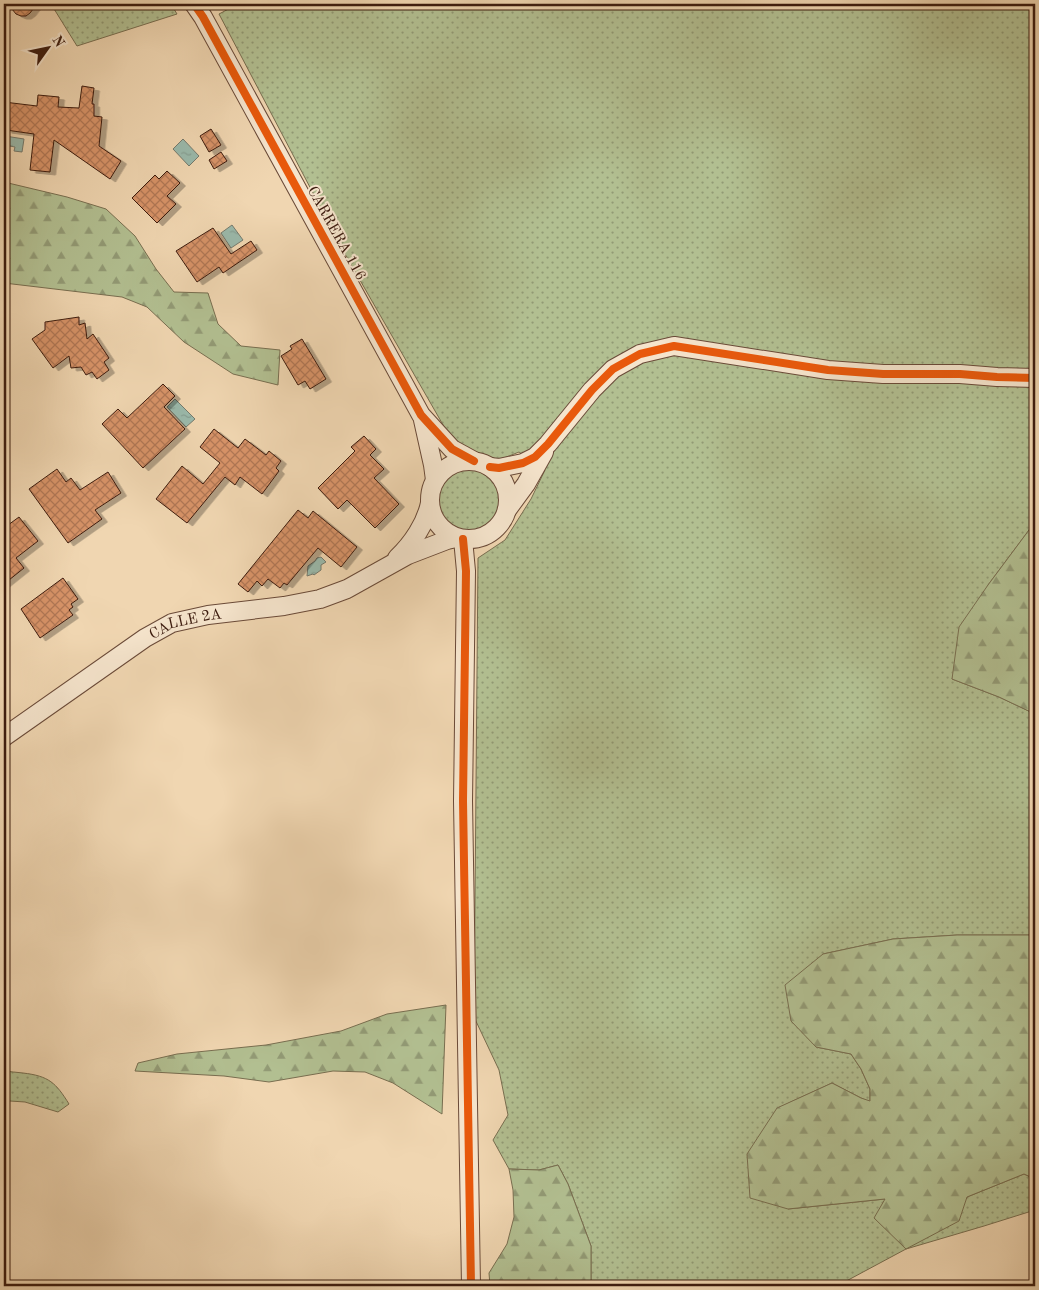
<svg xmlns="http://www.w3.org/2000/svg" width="1039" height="1290" font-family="'Old Standard TT',serif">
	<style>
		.grass { fill: url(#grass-dots); stroke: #786e50 }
		.forest { fill: url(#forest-firs); stroke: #786e50 }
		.water { fill: url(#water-ripples); stroke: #757a6d }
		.building { fill: url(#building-cross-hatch); stroke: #3d1c0f; filter: url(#shadow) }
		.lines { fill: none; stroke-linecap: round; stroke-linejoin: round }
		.minor-casing { stroke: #6a4a38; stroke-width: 20 }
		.minor { stroke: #f5e4cc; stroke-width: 18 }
		.cycleway-casing { stroke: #f5e4cc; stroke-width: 11 }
		.cycleway { stroke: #e8590c; stroke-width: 8 }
		.labels { text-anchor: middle; stroke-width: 4; stroke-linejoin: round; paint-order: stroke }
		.street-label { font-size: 15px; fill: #3d1c0f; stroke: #f5e4cc }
	</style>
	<defs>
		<pattern id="grass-dots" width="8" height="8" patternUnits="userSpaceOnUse" patternTransform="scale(1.25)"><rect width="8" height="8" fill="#b2bf91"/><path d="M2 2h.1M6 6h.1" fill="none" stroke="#929a75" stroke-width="1.8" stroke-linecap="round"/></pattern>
		<pattern id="forest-firs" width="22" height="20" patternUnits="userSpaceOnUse" patternTransform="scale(1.25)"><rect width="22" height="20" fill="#b2bf91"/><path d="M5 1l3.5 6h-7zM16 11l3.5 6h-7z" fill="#929a75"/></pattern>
		<pattern id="water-ripples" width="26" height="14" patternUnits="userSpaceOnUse" patternTransform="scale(1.25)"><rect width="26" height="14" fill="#9ab9ab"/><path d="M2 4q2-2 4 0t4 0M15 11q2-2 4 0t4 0" fill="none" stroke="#869e92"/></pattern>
		<pattern id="building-cross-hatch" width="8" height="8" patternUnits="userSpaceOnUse" patternTransform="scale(1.25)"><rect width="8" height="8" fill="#d79368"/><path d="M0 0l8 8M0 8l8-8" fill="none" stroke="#b07754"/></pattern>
		<filter id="shadow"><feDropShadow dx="5.5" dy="3" stdDeviation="0" flood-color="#0004"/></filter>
	</defs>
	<rect width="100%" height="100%" fill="#f0d6b1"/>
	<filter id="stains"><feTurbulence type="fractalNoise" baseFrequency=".004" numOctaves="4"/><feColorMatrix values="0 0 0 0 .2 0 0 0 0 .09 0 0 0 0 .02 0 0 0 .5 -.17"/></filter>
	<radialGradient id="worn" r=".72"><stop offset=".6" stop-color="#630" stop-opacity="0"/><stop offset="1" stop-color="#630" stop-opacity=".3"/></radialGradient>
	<path class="grass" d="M51 4H171L177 14 77 46Z
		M238 4H1035V522L988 585 952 679 999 697 1035 714V938L1029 935H957L893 939 823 954 816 1047 851 1054 861 1069 870 1089V1102L861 1098 832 1083 778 1108 788 1209 885 1199 967 1197 1024 1174 1035 1179V1210L984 1226 906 1249 837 1286H591V1246L568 1184 558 1165 539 1170 509 1169 493 1140 508 1115 499 1070 474 1017 478 558 505 540 531 499 545 470 519 452 499 460 473 451 450 437 345 254 219 14Z
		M430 500a39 39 0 1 1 78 0a39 39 0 1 1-78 0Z
		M4 1071C10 1072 17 1072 23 1073 49 1076 56 1083 69 1104L58 1112 25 1102 10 1101 4 1099Z"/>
	<path class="forest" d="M4 182 67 197 106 209 135 236 156 269 174 292 208 293 218 324 241 346 280 350 278 385 233 374 184 342 147 307 122 297 4 283Z
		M1035 522V714L999 697 952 679 959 627 988 585Z
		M957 935H1029L1035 938V1179L1024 1174 967 1197 959 1221 906 1249 874 1218 885 1199 788 1209 750 1198 747 1154 777 1108 832 1083 861 1098 870 1101V1089L861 1069 851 1054 816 1047 791 1021 785 985 823 954 893 939Z
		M446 1005 442 1114 393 1083 365 1072 333 1071 269 1082 224 1076 135 1071 138 1063 177 1054 266 1045 341 1031 387 1014Z
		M558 1165 568 1184 591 1246V1286H490L489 1273 507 1244 514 1217 513 1190 509 1169 539 1170Z"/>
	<path class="water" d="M5 136 24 139 22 152 14 151 15 147 4 145Z
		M183 139 199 156 189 166 173 149Z
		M232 225 243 240 231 248 221 233Z
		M175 399 195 419 186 427 167 407Z
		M321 557 326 562 321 565V570L314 575 313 574 307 576 308 566 315 561 317 558Z"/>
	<path class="building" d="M8 4H37L30 13 26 16H21L16 14Z
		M82 86 94 88 92 104H94V116L102 117 99 146 121 161 110 179 54 140 50 172 30 170 34 134 6 130V122H4V102L37 106 38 95 59 97 58 107 79 108Z
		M211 129 221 145 209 152 200 136Z
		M221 152 227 161 214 169 209 160Z
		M167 171 180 183 167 196 176 204 157 223 132 198 155 175 159 179Z
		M213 228 231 254 251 241 257 250 223 273 219 267 197 282 176 251Z
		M79 317V325L85 323 87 339 93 334 109 358 104 362 109 370 97 379 92 372 86 375 81 367 71 368 69 356 53 368 32 339 45 330V322Z
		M302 339 326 379 310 389 305 381 298 385 281 356 292 349 290 346Z
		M163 384 175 396 164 407 185 429 143 468 102 424 118 409 127 418Z
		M214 429 238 448 245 439 266 455 269 451 281 461 276 468 279 471 262 494 240 477 235 485 225 477 187 523 156 499 182 466 203 484 220 463 200 447Z
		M364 436 376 449 370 455 384 469 374 478 399 504 375 528 347 500 338 509 318 488 355 451 351 447Z
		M57 469 66 482 71 478 80 490 108 472 121 493 95 510 102 519 68 543 29 489Z
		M298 510 308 518 313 511 357 547 341 567 318 548 287 585 284 583 280 588 268 579 262 586 257 581 248 592 238 584Z
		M19 517 38 541 16 558 24 568 4 584V528Z
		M63 578 78 599 71 604 73 607 69 610 73 615 40 638 21 609Z"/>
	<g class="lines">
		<g class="minor-casing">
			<g id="minor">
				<path d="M194 4 203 17 421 415 452 449 474 461"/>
				<path d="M423 420 433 465 435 480"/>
				<circle cx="469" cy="500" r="39"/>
				<path d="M490 467 499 468 523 463 535 457 548 444 592 390 613 369 640 354 674 346 828 370 883 374H960L997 377 1035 378"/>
				<path d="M507 510 526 484 544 452"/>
				<path d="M463 539 466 571 463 801 471 1286"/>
				<path d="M397 558C412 544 426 523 430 503"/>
				<path id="s1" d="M4 737 145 638 172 623 208 615 284 606 320 599 347 589 408 555 447 540 456 538"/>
			</g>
		</g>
		<use href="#minor" class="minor"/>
		<g class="cycleway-casing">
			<path id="cycleway" d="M194 4 203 17 421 415 452 449 474 461
				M490 467 499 468 523 463 535 457 548 444 592 390 613 369 640 354 674 346 828 370 883 374H960L997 377 1035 378
				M463 539 466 571 463 801 471 1286"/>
		</g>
		<use href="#cycleway" class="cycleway"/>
	</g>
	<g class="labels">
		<g class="street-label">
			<text transform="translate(337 233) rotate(61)" y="5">CARRERA 116</text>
			<text dy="5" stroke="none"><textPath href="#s1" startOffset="216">CALLE 2A</textPath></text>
		</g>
	</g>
	<rect width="1039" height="1290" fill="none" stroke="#f0d6b1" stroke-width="20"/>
	<rect x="5" y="5" width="1029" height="1280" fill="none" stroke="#3d1c0f" stroke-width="2.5"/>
	<rect x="10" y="10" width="1019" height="1270" fill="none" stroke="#3d1c0f"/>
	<g transform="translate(48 48) rotate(57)" stroke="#f5e4cc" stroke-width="4" paint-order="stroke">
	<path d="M0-4L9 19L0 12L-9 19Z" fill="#3d1c0f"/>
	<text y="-8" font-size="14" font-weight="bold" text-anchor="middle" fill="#3d1c0f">N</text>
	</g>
	<rect width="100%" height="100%" filter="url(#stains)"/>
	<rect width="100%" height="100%" fill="url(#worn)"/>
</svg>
